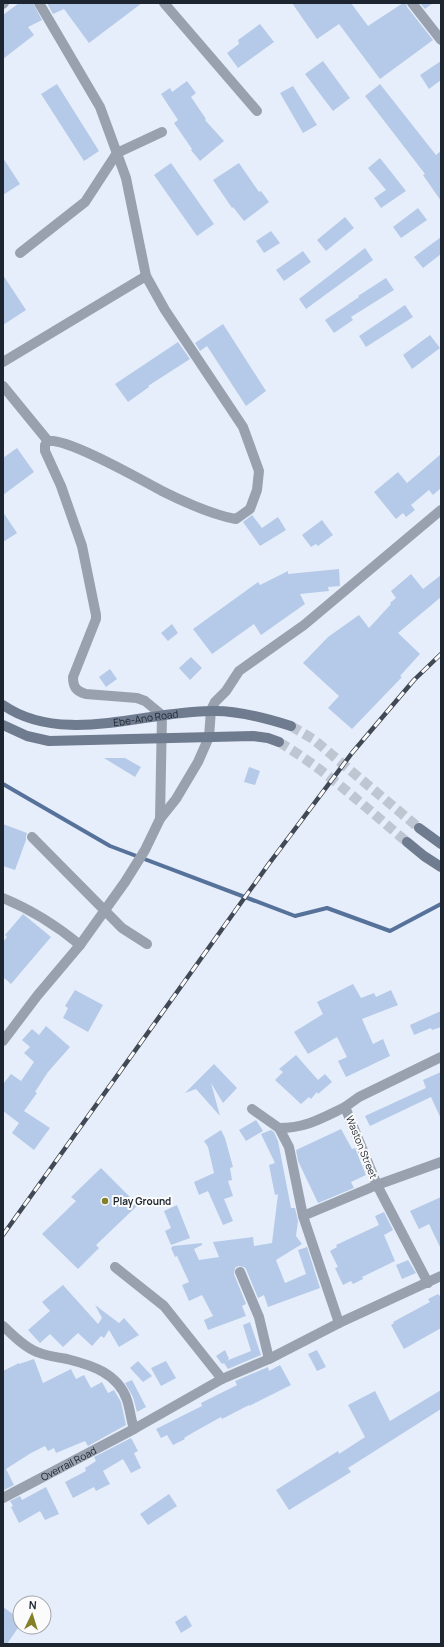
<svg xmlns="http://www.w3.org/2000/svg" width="444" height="1647" font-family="Manrope,sans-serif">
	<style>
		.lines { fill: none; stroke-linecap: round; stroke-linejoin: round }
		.stream { stroke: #56729a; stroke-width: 4 }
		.building { fill: #b5cae8 }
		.secondary-tunnel { stroke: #bec6d2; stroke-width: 10; stroke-dasharray: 10 5; stroke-linecap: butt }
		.minor { stroke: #98a1ad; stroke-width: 10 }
		.secondary { stroke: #6f7b8e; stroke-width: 10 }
		.rail-casing { stroke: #414955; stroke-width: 4.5 }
		.rail { stroke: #fbfbfb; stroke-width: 3; stroke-dasharray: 9; stroke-linecap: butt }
		.poi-dot { fill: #838028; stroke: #fbfbfb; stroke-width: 1.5 }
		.labels { text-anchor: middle; stroke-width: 4; stroke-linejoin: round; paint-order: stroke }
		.street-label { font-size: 10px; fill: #1d2530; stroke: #fbfbfb }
		.poi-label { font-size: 10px; font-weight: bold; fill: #1d2530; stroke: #fbfbfb; text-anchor: start }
	</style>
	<rect width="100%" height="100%" fill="#e6eefb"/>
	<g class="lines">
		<path class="stream" d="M3 784 110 846 295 916 327 908 390 931 441 904"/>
	</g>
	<path class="building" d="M19 3H33L42 20 28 27 34 35 3 59V15Z
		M47 3H142L89 43 64 9 53 14Z
		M292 3H351L368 26 403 3H406L407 7 433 40 380 79 339 24 317 39Z
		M420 3H433L425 9Z
		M260 24 274 42 238 68 227 53 239 44 238 40Z
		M323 61 350 98 333 111 305 74Z
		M441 61V80L429 89 420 75Z
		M187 81 196 93 191 97 206 119 205 120 224 141 200 161 191 150 192 149 174 123 178 120 161 94 170 88 172 92Z
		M57 84 99 151 84 161 41 94Z
		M380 84 436 155 441 151V201L423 175 425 174 365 96Z
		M293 86 317 125 303 133 280 93Z
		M3 158 20 184 3 195Z
		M380 158 406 191 381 208 374 198 386 190 368 168Z
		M171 163 214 224 197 236 154 175Z
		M239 163 259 192 261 191 269 202 244 221 233 207 232 208 213 180Z
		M418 208 427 220 401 238 393 227Z
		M345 217 354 228 326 251 317 240Z
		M271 231 280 243 264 253 256 241Z
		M441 237V254L423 268 414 257Z
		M365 248 373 260 306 309 299 299Z
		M303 251 311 262 284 281 276 270Z
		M3 275 26 310 3 325Z
		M386 278 394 290 351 317 353 320 334 333 325 320 359 297 358 296Z
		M405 305 413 317 366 347 359 336Z
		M223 324 266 391 246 406 207 346 200 351 195 343Z
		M430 335 440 348 412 369 403 355Z
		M178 342 190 359 148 386 149 387 128 402 115 384Z
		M17 448 34 472 3 495V458Z
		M441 454V488L433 495 429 490 411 505 415 510 406 517 403 513 396 519 374 492 398 472 407 483Z
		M3 512 17 533 3 542Z
		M252 515 262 528 278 517 286 530 260 546 243 522Z
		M322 520 333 535 318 546 316 544 311 547 302 535Z
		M339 569 340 586 328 587 329 591 300 594 305 604 261 635 254 624 212 654 193 629 258 582 260 585 288 571V574Z
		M411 574 423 589 441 575V597L398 633 420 654 400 676 402 677 352 729 328 708 339 696 303 663 328 637 359 615 369 628 391 604 390 603 396 598 391 591Z
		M172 624 178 633 168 641 161 633Z
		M191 657 202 668 190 680 179 668Z
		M110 669 117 679 106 687 99 677Z
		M104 758H125L141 767 135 777Z
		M249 767 260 771 255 785 244 782Z
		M3 824 27 833 26 836V840L15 870 3 866Z
		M23 914 51 937 11 984 3 977V942L7 937 5 935Z
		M353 984 361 998 374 993 376 997 391 990 398 1005 362 1019 373 1044 383 1039 390 1056 346 1077 338 1061 347 1057 337 1037 308 1054 294 1032 323 1014 317 1002Z
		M75 990 103 1005 88 1032 63 1018 68 1008 65 1006Z
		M441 1011V1027L432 1030 431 1028 414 1035 410 1025Z
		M46 1026 70 1047 48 1072 35 1092 37 1093 24 1111 50 1128 34 1150 12 1133 19 1123 3 1111V1084L11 1074 21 1081 34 1062 24 1053 30 1047 22 1040 32 1029 39 1035Z
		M296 1055 318 1080 325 1074 332 1082 318 1094 317 1092 311 1099 309 1097 301 1104 275 1080 283 1072 279 1069Z
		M214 1064 237 1088 223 1103 211 1083 220 1116 196 1089 185 1093Z
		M441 1072V1119L431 1097 370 1126 365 1116 426 1088 423 1080Z
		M256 1120 263 1131 246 1141 239 1130Z
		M341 1129 352 1149 355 1148 366 1175 351 1182 354 1188 318 1203 298 1161 296 1150Z
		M221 1130 225 1138 233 1167 230 1168 232 1180 228 1181 233 1196 224 1199 233 1221 223 1225 208 1191 199 1195 194 1182 214 1173 208 1147 204 1141Z
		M271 1130 274 1132 278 1141 291 1208H295L298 1221 296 1236 302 1244 276 1260 285 1283 306 1274 298 1250 307 1247 320 1288 268 1307 264 1295 258 1298 246 1269 244 1267 238 1266 235 1268 234 1274 246 1304 242 1306 246 1316 208 1330 204 1320 213 1316 202 1295 189 1301 182 1285 189 1282 177 1256 175 1257 171 1248 173 1246 202 1243V1245L194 1249 199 1260 219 1257 213 1242 253 1237 254 1246 272 1243 278 1194 275 1195 269 1165 275 1163 261 1134Z
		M101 1168 138 1205 96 1245 99 1248 78 1269 42 1234 76 1201 71 1197Z
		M441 1197V1249L429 1224 419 1229 410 1211Z
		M177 1205 190 1238 171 1245 165 1231 171 1228 164 1211Z
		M384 1212 393 1230 384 1235 395 1261 362 1277 363 1279 353 1284 351 1281 343 1285 335 1268 338 1267 330 1251 337 1247 336 1245 379 1225 375 1216Z
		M408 1260 416 1273 402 1279 396 1265Z
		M63 1285 98 1324 102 1318 95 1305 119 1323 124 1318 139 1335 119 1347 109 1330 104 1338 101 1336 92 1346 78 1333 63 1347 50 1334 40 1343 28 1330 50 1311 42 1302Z
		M438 1294 441 1297V1328L404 1349 391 1325 394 1323 393 1322 430 1302 428 1299Z
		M250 1322 261 1355 228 1369 224 1363 222 1364 216 1356 225 1350 229 1359 226 1361 251 1351 243 1325Z
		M317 1350 326 1367 317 1371 308 1354Z
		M34 1359 43 1383 71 1369 76 1379 84 1375 91 1388 102 1382 108 1393 114 1390 121 1402 126 1425 88 1446 85 1441 56 1453 54 1448 48 1451 45 1446 31 1453 6 1469 14 1485 4 1490 3 1487V1371L19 1363V1364Z
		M138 1361 152 1376 143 1382 130 1368Z
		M166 1361 176 1378 161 1386 151 1368Z
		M280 1365 291 1385 249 1406V1405L222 1419 221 1417 194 1432 184 1438 185 1439 173 1445 167 1435 161 1438 156 1429 202 1406 201 1403 237 1385 235 1381 268 1367 269 1371Z
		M132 1380 146 1407 137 1412 133 1397 125 1383Z
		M441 1390V1409L348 1468 351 1472 289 1510 276 1490 338 1451 339 1454 365 1437 348 1405 375 1391 390 1421Z
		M131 1438 138 1451 134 1453 141 1468 131 1473 123 1459 103 1471 110 1484 96 1491 94 1487 73 1498 65 1482 86 1471 85 1468 96 1461 94 1457Z
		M46 1487 59 1514 45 1520 40 1511 19 1523 11 1507 13 1506 10 1501 20 1496 22 1500Z
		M169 1494 177 1506 148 1525 140 1514Z
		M3 1607 20 1619V1625L7 1644H3Z
		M186 1615 192 1626 181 1633 175 1622Z"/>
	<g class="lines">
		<path class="secondary-tunnel" d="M291 726 313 739 419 828
			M279 742C326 770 366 808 407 842"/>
		<g class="minor">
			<path d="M164 3 257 111"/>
			<path d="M412 3 441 40"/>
			<path d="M3 4 4 3"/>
			<path d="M20 253 85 202 117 153 162 132"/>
			<path d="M3 362 146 276"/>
			<path d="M3 386 48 441C68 438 141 480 162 491 182 501 213 515 236 519L250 509 257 490 259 471 243 427 165 310 146 276 126 178 100 107 39 3"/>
			<path d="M48 441 45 445V451L61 486 82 546 96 615V619L73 677C73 687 76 691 86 694L137 698 145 701 162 715 160 819"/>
			<path d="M32 837 122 928 147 944"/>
			<path d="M3 898C32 910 56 925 80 945"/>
			<path d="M3 1041 37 996 80 945 125 882 145 850 160 819 176 799 198 762 209 737 211 710 215 702 226 691 239 671 304 625 441 510"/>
			<path d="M252 1109 279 1128 289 1147 303 1216 339 1323"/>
			<path d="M279 1128C306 1128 322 1118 345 1107"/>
			<path d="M303 1216 377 1185 441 1162"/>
			<path d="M115 1267 164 1306 222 1379"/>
			<path d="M240 1272 259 1317 269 1359"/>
			<path d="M428 1283 377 1185 345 1107 359 1097 441 1057"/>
			<path d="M3 1326C13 1335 24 1347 37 1352 46 1356 57 1357 67 1359 91 1365 118 1373 127 1400 130 1409 131 1420 134 1429"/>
			<path id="s1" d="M3 1498 134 1429 222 1379 269 1359 339 1323 441 1276"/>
		</g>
		<g class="secondary">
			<path id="s2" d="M3 705C62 746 145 711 211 711 237 710 266 718 291 726"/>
			<path d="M3 725 27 736 49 741 253 736 268 738 279 742"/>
			<path d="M419 828 441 844"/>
			<path d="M407 842 424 856 441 867"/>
		</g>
		<g class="rail-casing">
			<path id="rail" d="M3 1235 268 865 352 753 414 680 441 654"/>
		</g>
		<use href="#rail" class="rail"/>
	</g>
	<circle class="poi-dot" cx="105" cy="1201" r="4"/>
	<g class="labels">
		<g class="street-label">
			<text dy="4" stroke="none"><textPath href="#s2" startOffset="147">Ebe-Ano Road</textPath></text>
			<text transform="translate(362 1147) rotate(68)" y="4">Waston Street</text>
			<text dy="4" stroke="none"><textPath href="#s1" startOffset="74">Overrail Road</textPath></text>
		</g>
		<g class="poi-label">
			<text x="113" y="1205">Play Ground</text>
		</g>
	</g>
	<rect width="444" height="1647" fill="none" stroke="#1d2530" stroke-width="8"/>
	<g transform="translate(32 1615) rotate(4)"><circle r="19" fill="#fbfbfb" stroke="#a2a5aa"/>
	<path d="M0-3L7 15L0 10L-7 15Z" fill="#838028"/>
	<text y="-6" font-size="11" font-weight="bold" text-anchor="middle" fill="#1d2530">N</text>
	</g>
</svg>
